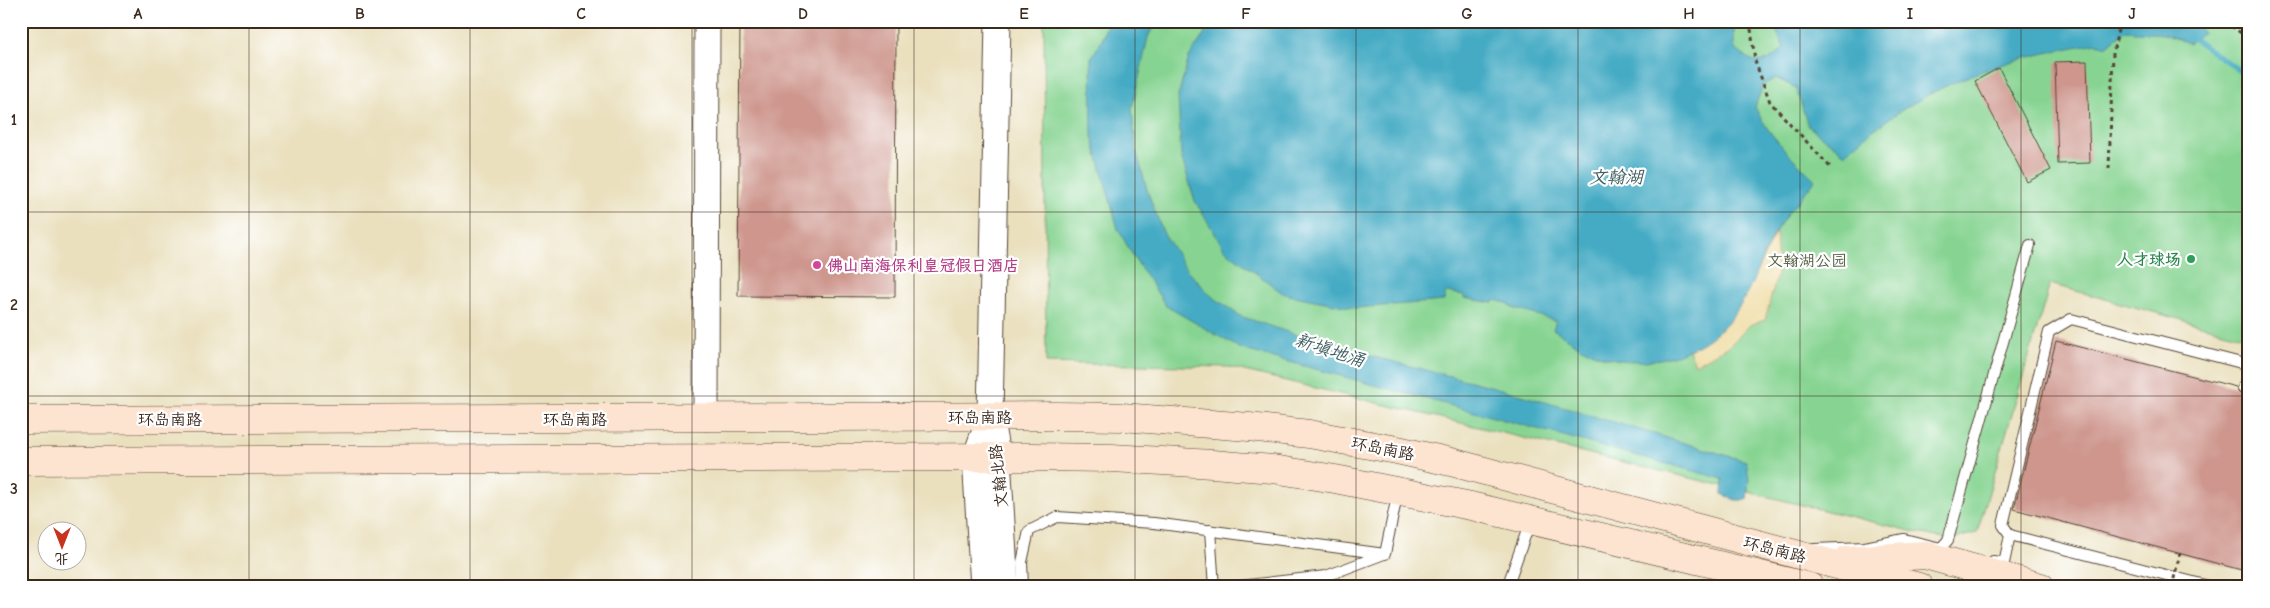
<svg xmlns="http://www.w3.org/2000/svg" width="2270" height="608" font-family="'Comic Neue','LXGW WenKai TC',sans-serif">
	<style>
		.green { fill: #87d492; stroke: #617f58 }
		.sand { fill: #eeda9e; stroke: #94825e }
		.water { fill: #45abc4; stroke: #406a71 }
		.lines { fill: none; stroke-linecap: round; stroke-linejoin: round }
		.stream { stroke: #45abc4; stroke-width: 5 }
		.building { fill: #ce968d }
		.service-casing { stroke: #554536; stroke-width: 12 }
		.tertiary-casing { stroke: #554536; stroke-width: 27 }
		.secondary-casing { stroke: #554536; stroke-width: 29 }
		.path { stroke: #554536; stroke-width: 3; stroke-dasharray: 4 4; stroke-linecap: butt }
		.service { stroke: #fff; stroke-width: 10 }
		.tertiary { stroke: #fff; stroke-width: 25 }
		.secondary { stroke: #fde4d0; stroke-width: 28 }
		.path-bridge { stroke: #554536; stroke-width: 3; stroke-dasharray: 4 4; stroke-linecap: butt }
		.grid { fill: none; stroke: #3b2a1e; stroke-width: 1; stroke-opacity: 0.55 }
		.leisure-dot { fill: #2e9e5b; stroke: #fff; stroke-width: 2 }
		.hotel-dot { fill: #d1479c; stroke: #fff; stroke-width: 2 }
		.labels { text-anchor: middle; stroke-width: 4.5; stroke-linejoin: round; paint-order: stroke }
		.leisure-label { font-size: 16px; font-weight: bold; fill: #27864d; stroke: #fff; text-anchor: end }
		.park-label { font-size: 16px; fill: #525d41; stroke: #fff }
		.hotel-label { font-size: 16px; font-weight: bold; fill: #b23c85; stroke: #fff; text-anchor: start }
		.street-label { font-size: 16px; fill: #3b2a1e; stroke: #fff }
		.water-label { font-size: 18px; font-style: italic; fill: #3f5e60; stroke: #fff }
		.neatline { fill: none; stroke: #3b2a1e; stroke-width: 2 }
		.grid-label { font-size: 16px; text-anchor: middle; font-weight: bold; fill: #3b2a1e }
	</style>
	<rect width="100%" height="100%" fill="#fff"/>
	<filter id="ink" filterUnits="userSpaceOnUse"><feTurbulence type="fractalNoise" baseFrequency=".02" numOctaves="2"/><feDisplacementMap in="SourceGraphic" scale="10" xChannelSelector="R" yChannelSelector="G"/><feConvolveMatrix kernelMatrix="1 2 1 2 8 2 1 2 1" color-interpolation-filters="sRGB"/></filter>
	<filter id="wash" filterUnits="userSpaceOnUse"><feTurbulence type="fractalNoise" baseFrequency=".0096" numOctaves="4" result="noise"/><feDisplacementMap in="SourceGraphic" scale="20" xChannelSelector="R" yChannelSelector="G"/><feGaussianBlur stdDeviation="1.12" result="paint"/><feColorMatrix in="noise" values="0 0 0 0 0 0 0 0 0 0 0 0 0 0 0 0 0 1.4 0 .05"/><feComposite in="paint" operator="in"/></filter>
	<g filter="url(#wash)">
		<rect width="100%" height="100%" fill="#eae0be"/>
		<path class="green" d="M1044 21H2249V338L2050 284 1977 533 1948 540 1228 367 1046 363Z"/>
		<path class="sand" d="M1776 231 1778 271 1765 320 1750 325 1729 346 1695 364 1689 350C1738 326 1753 277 1776 231Z"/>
		<path class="water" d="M1108 21H1156L1148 37 1132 109 1136 150 1148 193 1163 232 1187 270 1210 295 1240 316 1323 344 1494 387 1746 461 1749 478 1747 500H1735L1722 494 1723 479 1241 349 1166 306 1132 254 1118 229 1092 136 1091 58 1102 40Z
			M1213 21H1734V48C1755 65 1763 67 1784 48L1772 21H2190L2203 32 2189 43 2164 34 2125 31 2106 46 2097 43C2000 59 1918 86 1845 154L1808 126 1796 88 1776 78 1763 85 1755 107C1769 137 1792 157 1815 180 1802 197 1786 214 1775 232 1762 253 1756 279 1743 301 1712 355 1645 375 1588 351 1576 346 1565 336 1553 329L1556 321 1510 307V304L1495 300 1493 303 1464 298V295L1446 292 1444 301 1355 308 1284 294 1225 250 1195 201 1181 156 1178 96 1189 57Z"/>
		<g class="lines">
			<path class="stream" d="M2194 39 2249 77"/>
		</g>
		<g id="blocks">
			<path class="building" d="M740 21H896L895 297 738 296Z
				M2087 61 2090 163 2058 164 2055 62Z
				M1999 68 2051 170 2027 182 1975 81Z
				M2056 341 2236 387 2238 392 2241 395 2249 391V572L2014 509Z"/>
		</g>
	</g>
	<g filter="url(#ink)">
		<use href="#blocks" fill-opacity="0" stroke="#554536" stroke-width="1"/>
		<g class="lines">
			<g class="service-casing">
				<path id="service" d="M2243 388 2249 370
					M1210 530 1214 587
					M1814 549 1865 547 1904 539 1941 548 1948 540 2030 245
					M1993 561 2004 563 2010 535
					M1023 587 1022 562 1029 531 1057 517 1154 523 1385 554 1398 491
					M1230 587 1326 576 1384 554
					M1507 587 1530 522
					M2213 587 2010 535 2003 525 2049 332 2071 319 2249 365"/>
			</g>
			<g class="tertiary-casing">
				<path id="tertiary" d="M998 21 990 417 998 458 1006 587
					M706 418 707 21
					M982 438 975 458 983 587"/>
			</g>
			<g class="secondary-casing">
				<path id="secondary" d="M21 420 1058 416 1122 417 1249 427 1309 434 1397 450 1451 462 1919 587
					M21 461 1033 457 1112 458 1212 464 1273 469 1335 479 1471 506 1810 587
					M1847 560 1925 555 2041 587"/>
			</g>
			<path class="path" d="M1750 21 1755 61 1770 102 1831 168
				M2225 21 2249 39
				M2109 169 2113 53 2120 21"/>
			<use href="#service" class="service"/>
			<use href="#tertiary" class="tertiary"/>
			<use href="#secondary" class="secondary"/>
			<path class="path-bridge" d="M2172 587 2180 553"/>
		</g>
	</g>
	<path class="grid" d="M249 21V587M470 21V587M692 21V587M914 21V587M1135 21V587M1356 21V587M1578 21V587M1800 21V587M2021 21V587M21 212H2249M21 396H2249"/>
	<circle class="leisure-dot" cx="2191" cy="259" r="5"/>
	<circle class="hotel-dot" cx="817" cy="265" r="5"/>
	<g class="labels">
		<g class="leisure-label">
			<text x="2181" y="265">人才球场</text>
		</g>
		<g class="park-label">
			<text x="1807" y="266">文翰湖公园</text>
		</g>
		<g class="hotel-label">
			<text x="827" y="271">佛山南海保利皇冠假日酒店</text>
		</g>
		<g class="street-label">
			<text x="980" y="423">环岛南路</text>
			<text x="170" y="425">环岛南路</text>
			<text x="575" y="425">环岛南路</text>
			<text transform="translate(1383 448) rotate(11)" y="6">环岛南路</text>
			<text transform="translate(998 476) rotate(-96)" y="6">文翰北路</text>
			<text transform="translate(1775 549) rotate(14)" y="6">环岛南路</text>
		</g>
		<g class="water-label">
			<text x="1616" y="183">文翰湖</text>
			<text transform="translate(1330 350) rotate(18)" y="6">新填地涌</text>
		</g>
	</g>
	<rect width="2270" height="608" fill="none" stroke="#fff" stroke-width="55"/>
	<g transform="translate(62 546) rotate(180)"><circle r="24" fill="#ffffff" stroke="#b1aaa5"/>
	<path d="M0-4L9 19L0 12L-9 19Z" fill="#c8321e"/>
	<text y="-8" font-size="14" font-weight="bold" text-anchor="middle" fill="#3b2a1e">北</text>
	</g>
	<rect x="28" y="28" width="2214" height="552" class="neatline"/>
	<g class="grid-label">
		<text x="138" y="19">A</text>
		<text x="360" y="19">B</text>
		<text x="581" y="19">C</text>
		<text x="803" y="19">D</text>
		<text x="1024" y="19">E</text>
		<text x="1246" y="19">F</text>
		<text x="1467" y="19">G</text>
		<text x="1689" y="19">H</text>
		<text x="1910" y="19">I</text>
		<text x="2132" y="19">J</text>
		<text x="14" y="125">1</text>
		<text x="14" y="310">2</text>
		<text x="14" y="494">3</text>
	</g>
</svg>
